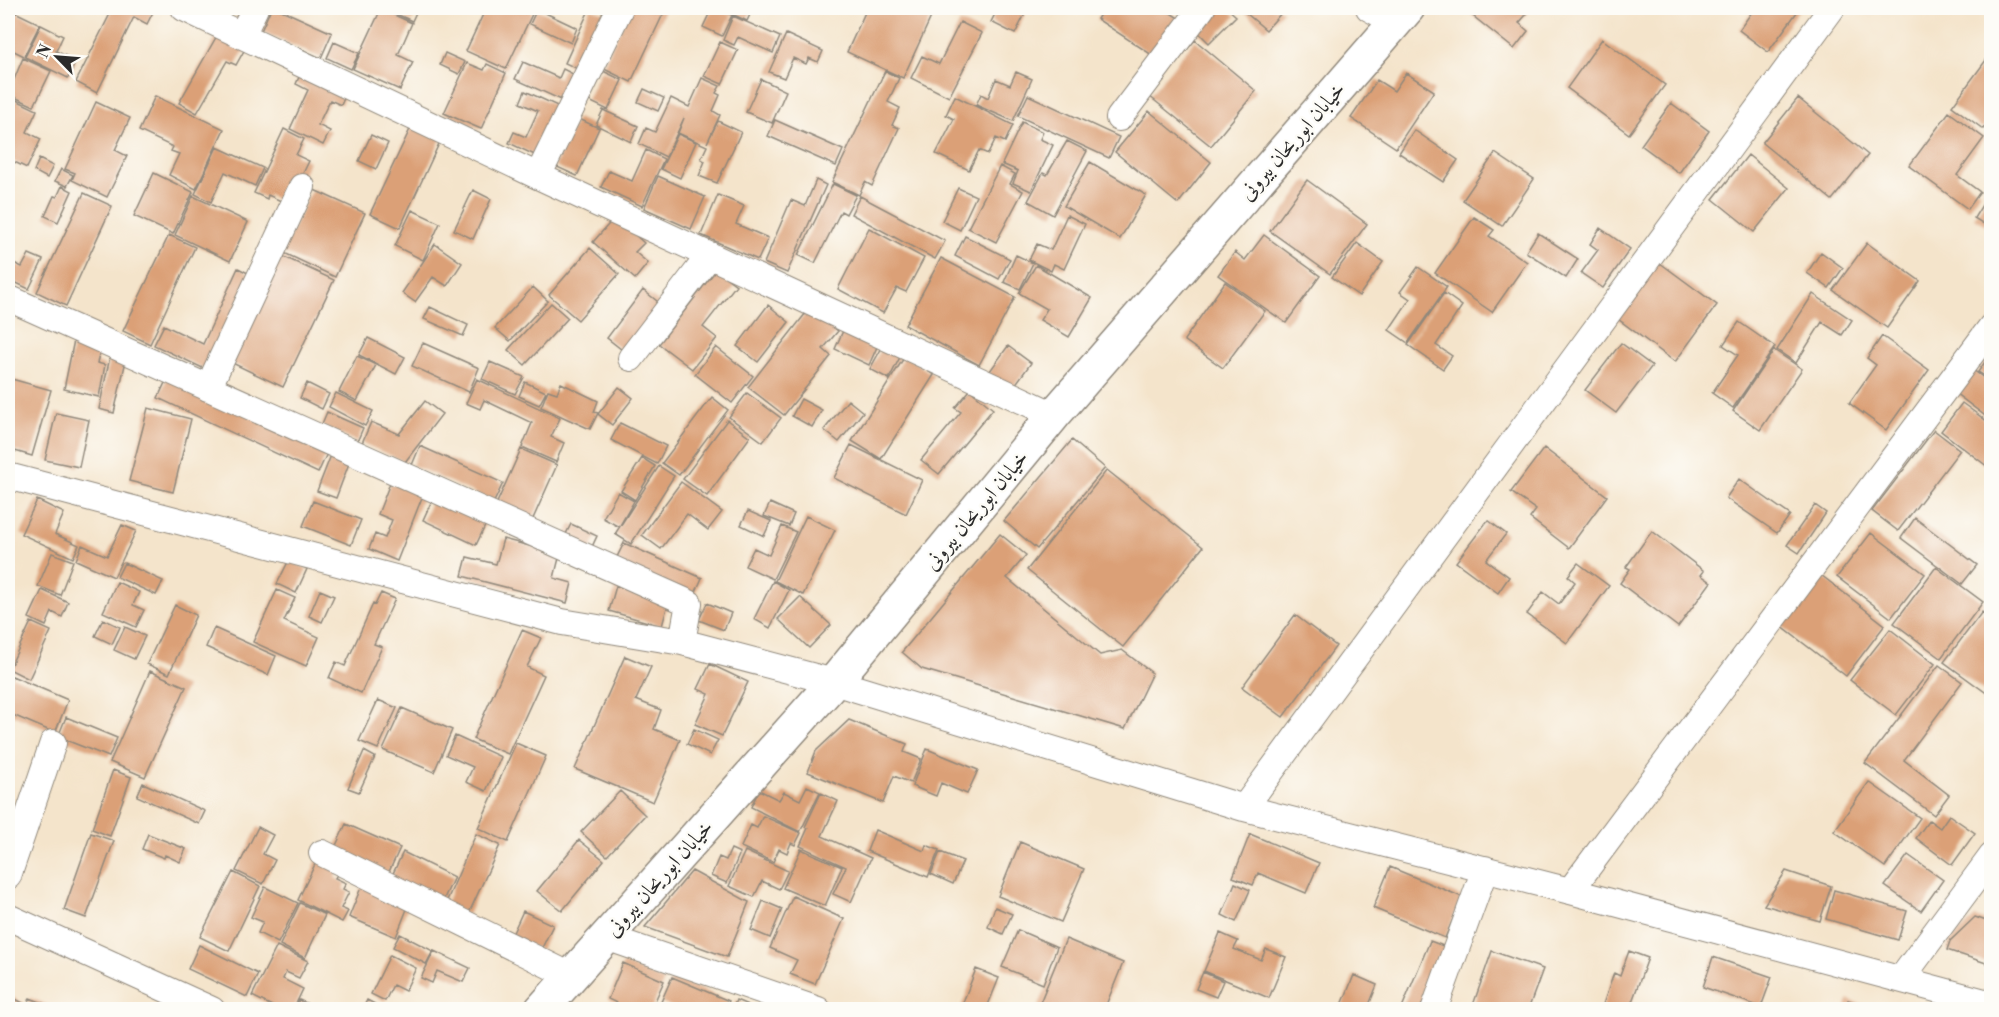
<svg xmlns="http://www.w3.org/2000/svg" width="1999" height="1017" font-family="'Libre Bodoni',Amiri,serif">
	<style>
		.building { fill: #dba077 }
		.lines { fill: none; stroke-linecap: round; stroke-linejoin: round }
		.street-casing { stroke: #90887b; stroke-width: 28 }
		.secondary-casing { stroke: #90887b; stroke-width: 36 }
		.street { stroke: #fff; stroke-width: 26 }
		.secondary { stroke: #fff; stroke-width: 33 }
		.labels { text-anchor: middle; stroke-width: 5; stroke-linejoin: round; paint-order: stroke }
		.street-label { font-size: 21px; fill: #2b2b2b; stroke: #fdfcf7 }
	</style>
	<rect width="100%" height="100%" fill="#fdfcf7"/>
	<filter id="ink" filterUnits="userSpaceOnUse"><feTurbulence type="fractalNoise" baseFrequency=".0167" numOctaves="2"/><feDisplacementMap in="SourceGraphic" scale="12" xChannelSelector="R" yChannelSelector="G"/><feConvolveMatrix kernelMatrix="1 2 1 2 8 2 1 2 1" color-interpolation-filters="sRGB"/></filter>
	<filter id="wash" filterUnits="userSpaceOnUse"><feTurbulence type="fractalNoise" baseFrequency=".008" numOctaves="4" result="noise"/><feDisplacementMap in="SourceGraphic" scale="24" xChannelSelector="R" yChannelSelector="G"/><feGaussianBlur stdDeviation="1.35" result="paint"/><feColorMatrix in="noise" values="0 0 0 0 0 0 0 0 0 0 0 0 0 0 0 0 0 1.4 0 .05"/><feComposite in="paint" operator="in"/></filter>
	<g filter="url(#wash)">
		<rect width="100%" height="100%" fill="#f4e4cb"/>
		<g id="blocks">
			<path class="building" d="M113 8H155L147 24 134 17 97 93 76 82Z
				M271 8H277L332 33 321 58 261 31Z
				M383 8H418L412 21Z
				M486 8H501L505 10 507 8H524L533 12 506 69 466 51Z
				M590 8 606 13 580 70 565 63Z
				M630 8H666L631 82 602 68Z
				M712 8 732 15 722 36 703 27Z
				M719 8H753L747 21Z
				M867 8H884L892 11 894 8H914L932 15 903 78 847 52Z
				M998 8H1028L1015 34 991 22Z
				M1104 8H1163L1180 19 1155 57 1097 19Z
				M1218 8H1227L1236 16 1209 43 1195 29Z
				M1240 8H1279L1283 11 1266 30Z
				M1463 8H1532L1519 23 1528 31 1514 49Z
				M1746 8H1800L1768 52 1739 30 1752 12Z
				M381 9 412 23 398 55 413 62 400 90 353 69Z
				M537 9 577 28 571 43 530 24Z
				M15 12 40 24 24 56 8 48V26Z
				M733 16 780 37 773 53 738 37 734 45 723 40Z
				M960 22 982 33 949 97 911 78 922 56 939 64Z
				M41 25 63 36 56 51 76 61 68 78 25 57Z
				M219 32 246 47 236 65 227 61 197 113 179 103Z
				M786 34 823 51 818 62 809 58 806 64 793 58 784 78 769 72Z
				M1602 39 1665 85 1629 134 1567 88Z
				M1195 40 1256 91 1211 146 1149 96Z
				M334 42 359 53 351 69 327 58Z
				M720 42 738 50 722 84 704 76Z
				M1992 52V117L1983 129 1952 106Z
				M445 53 465 62 459 74 440 65Z
				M23 58 51 71 34 106 8 94Z
				M523 62 559 78 563 69 579 77 568 103 515 79Z
				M467 63 484 70 487 64 506 73 481 129 444 113Z
				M303 68 348 89 341 105 330 100 318 125 330 131 323 145 290 129 308 90 296 84Z
				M601 70 622 80 608 110 587 100Z
				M885 71 899 78 888 102 900 108 892 125 899 128 872 186 865 182 859 195 832 182Z
				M1016 72 1032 79 1013 121 976 105 981 94 988 98 996 79 1010 85Z
				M1406 73 1434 91 1396 148 1351 118 1377 80 1394 91Z
				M702 78 720 86 716 93 720 95 713 111 720 115 707 143 718 121 741 132 717 183 699 176 705 161 701 159 707 146 678 133 684 118 666 157 639 144 646 128 655 132 671 98 689 107Z
				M761 79 786 91 772 123 746 112Z
				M644 89 664 98 658 111 638 102Z
				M525 91 564 109 541 158 509 143 514 132 526 137 538 111 520 103Z
				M1028 95 1119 137 1109 158 1018 116Z
				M8 96 37 110 27 132 41 139 27 168 8 159Z
				M155 96 224 129 196 189 169 175 179 154 171 151 173 147 139 131Z
				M955 96 1013 125 1005 142 996 138 988 154 979 150 969 170 936 154 954 119 946 115Z
				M1798 98 1868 155 1832 200 1762 143Z
				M96 102 130 118 115 150 127 156 107 197 72 180 75 173 65 169Z
				M1671 103 1709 131 1679 173 1641 145Z
				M603 110 638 126 631 142 596 125Z
				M1149 111 1211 162 1178 204 1115 152Z
				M1949 112 1984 138 1957 175 1980 192 1968 209 1909 166Z
				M577 118 599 128 577 176 555 166Z
				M775 120 843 150 836 166 768 136Z
				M1022 122 1043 132 1040 139 1053 145 1031 191 1013 183 1018 171 1002 164Z
				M413 123 442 137 400 228 370 214Z
				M284 129 304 139 296 155 309 161 292 196 285 193 281 201 268 195 267 199 254 193Z
				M1414 130 1458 160 1443 182 1399 153Z
				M678 134 696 142 680 178 661 169Z
				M371 135 388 143 376 169 359 161Z
				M1067 141 1087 151 1053 215 1028 201 1043 173 1047 175Z
				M217 147 263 168 255 186 225 172 211 202 195 194Z
				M646 150 664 159 642 206 601 187 609 171 632 181Z
				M1495 153 1534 179 1502 226 1463 200Z
				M1748 155 1789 188 1754 232 1713 199Z
				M39 159 53 166 47 178 34 171Z
				M1090 162 1146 195 1120 239 1064 206Z
				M1000 166 1015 174 1010 184 1023 191 996 242 968 228Z
				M61 169 73 175 67 186 55 181Z
				M154 173 193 192 173 234 134 216Z
				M658 176 705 197 691 229 644 208Z
				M816 180 826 185 787 273 764 263 791 200 805 206Z
				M1307 180 1367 224 1330 274 1270 231Z
				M833 184 856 195 846 214 841 211 815 263 798 255Z
				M62 186 72 191 58 222 45 216 54 196 57 197Z
				M958 188 976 196 960 230 942 221Z
				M312 189 365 213 335 277 282 252Z
				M473 190 491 199 473 239 454 230Z
				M84 193 112 206 66 306 37 292Z
				M718 195 744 206 736 224 768 238 758 260 701 235Z
				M193 196 248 222 230 261 175 235Z
				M860 196 945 241 935 259 851 214Z
				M1987 197 1992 200V229L1974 218Z
				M412 210 440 223 423 260 395 246Z
				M1067 215 1085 224 1064 269 1054 264 1051 271 1029 260 1037 244 1051 250Z
				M615 217 644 243 635 252 648 263 635 279 593 242Z
				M1474 217 1494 230 1489 236 1527 262 1492 312 1435 273Z
				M869 228 924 258 906 292 897 288 883 313 838 289Z
				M1600 228 1630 249 1603 288 1581 273 1598 250 1590 244Z
				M1538 233 1578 259 1566 278 1526 252Z
				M169 235 195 247 150 344 123 331Z
				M1264 235 1320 276 1286 323 1218 275 1235 252 1245 260Z
				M965 236 1010 259 999 279 955 256Z
				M1357 243 1383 262 1359 296 1332 277Z
				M1867 243 1920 281 1887 328 1833 290Z
				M435 244 462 263 447 286 433 277 415 302 402 293Z
				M590 248 619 274 578 320 549 295Z
				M1821 252 1843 268 1829 288 1807 273Z
				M29 254 43 260 29 289 8 279V260L22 267Z
				M280 255 334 280 283 387 230 362Z
				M1016 255 1033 263 1020 289 1004 282Z
				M941 258 1015 297 979 365 905 325Z
				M1656 260 1717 305 1675 362 1614 316Z
				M1036 265 1092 298 1069 337 1040 320 1047 309 1019 293Z
				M1418 267 1447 287 1408 343 1389 330 1410 299 1400 292Z
				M238 268 254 276 209 371 154 345 164 325 203 344Z
				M716 270 736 285 703 327 717 338 692 369 659 344Z
				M1225 282 1265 311 1223 368 1184 340Z
				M533 287 548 301 510 341 495 328Z
				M643 290 662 305 626 353 607 338Z
				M1444 293 1462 306 1436 345 1452 356 1443 369 1408 345Z
				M1813 294 1852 320 1842 335 1822 322 1796 363 1777 350Z
				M551 303 568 318 525 365 508 350Z
				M768 305 789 322 758 362 737 346Z
				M430 307 468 325 463 336 424 319Z
				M809 309 838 331 823 349 831 356 784 415 748 387Z
				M1739 322 1775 347 1733 408 1712 393 1738 355 1723 345Z
				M846 324 880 340 869 365 835 349Z
				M1882 336 1929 370 1886 430 1849 403 1876 365 1867 358Z
				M368 338 405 357 396 374 359 355Z
				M74 340 101 346 97 363 105 365 99 397 64 389Z
				M885 342 903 351 889 379 870 369Z
				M423 343 479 368 469 392 412 366Z
				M1621 343 1652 366 1616 413 1585 390Z
				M1008 346 1031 363 1010 392 987 375Z
				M716 347 753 376 732 403 695 374Z
				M1774 350 1802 369 1760 430 1733 411Z
				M111 352 127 356 114 413 99 409Z
				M1992 352V381L1978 372Z
				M357 356 376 365 357 401 339 392Z
				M905 356 934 375 881 459 852 441Z
				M490 362 524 377 515 394 482 379Z
				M1973 370 1992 384V421L1955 393Z
				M169 374 329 449 318 473 158 398Z
				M8 378 51 390 32 456 8 449Z
				M477 379 560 418 551 437 564 443 556 462 522 447 532 423 484 400 480 409 466 403Z
				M525 382 546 392 539 405 519 396Z
				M307 383 329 394 322 409 300 398Z
				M561 383 598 401 594 412 598 413 590 429 541 407 548 390 557 393Z
				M619 387 633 398 612 425 598 414Z
				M970 390 993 409 939 474 921 460 961 412 955 408Z
				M336 393 373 411 365 426 329 407Z
				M747 393 781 418 763 442 729 417Z
				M712 397 728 410 679 475 662 463Z
				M801 399 822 410 812 427 792 416Z
				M848 400 863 412 839 442 824 430Z
				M425 401 442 414 405 462 362 443 371 422 399 434Z
				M1962 403 1992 425V470L1941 431Z
				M148 408 191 419 173 492 129 481Z
				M327 412 363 428 357 442 321 426Z
				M56 413 89 420 79 467 45 460Z
				M727 420 750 437 707 496 683 479Z
				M620 423 666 446 657 464 611 440Z
				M1934 430 1960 450 1898 531 1872 511Z
				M1072 440 1105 468 1037 549 1004 521Z
				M851 445 922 480 906 514 834 478Z
				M420 446 503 483 494 502 412 465Z
				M1544 448 1607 496 1569 548 1530 518 1536 510 1511 492Z
				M521 449 557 465 532 521 496 505Z
				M333 450 351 458 336 498 317 491Z
				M642 458 655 466 635 500 621 491Z
				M659 466 674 476 631 544 615 534Z
				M1107 470 1203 547 1123 647 1027 570Z
				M1739 479 1790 515 1777 533 1726 498Z
				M681 482 722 512 708 530 687 514 661 549 642 535Z
				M390 483 423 495 397 561 369 549 375 534 385 538 392 520 378 514Z
				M618 492 634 501 619 527 603 518Z
				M433 498 486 524 476 545 423 520Z
				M37 500 64 513 55 534 79 545 73 558 21 534Z
				M313 501 361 520 351 545 303 526Z
				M770 503 794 514 789 526 764 516Z
				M1815 505 1826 513 1799 553 1787 545Z
				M748 511 771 521 764 536 741 525Z
				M806 516 835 530 803 595 775 581Z
				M1915 518 1977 565 1962 584 1901 538Z
				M1488 520 1506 534 1486 560 1509 577 1498 593 1456 562Z
				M571 524 597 536 590 551 564 538Z
				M122 525 136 531 114 577 76 560 82 545 107 556Z
				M782 526 796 532 773 579 745 566 754 548 769 555Z
				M1652 531 1704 571 1701 575 1711 582 1678 627 1620 583 1630 569 1626 567Z
				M1871 533 1925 574 1891 618 1837 577Z
				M1000 534 1026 555 1007 578 1100 655 1122 650 1152 673 1125 729 922 669 902 652Z
				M503 539 560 554 554 578 572 583 567 603 462 576 467 557 496 564Z
				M624 543 702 578 694 596 615 561Z
				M52 553 73 561 60 595 38 586Z
				M289 560 307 569 296 593 277 584Z
				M124 563 163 581 156 595 117 577Z
				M1578 563 1609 586 1567 643 1527 614 1543 592 1559 604 1575 582 1568 576Z
				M1936 567 1983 602 1941 658 1894 623Z
				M1821 575 1885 625 1846 676 1781 626Z
				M773 581 789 590 770 628 754 619Z
				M117 582 139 592 133 605 144 610 136 627 103 612Z
				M616 586 669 600 662 626 609 611Z
				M42 590 68 602 62 617 52 612 46 626 29 618Z
				M277 590 295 598 284 621 319 637 306 666 253 642Z
				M320 590 334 596 322 622 309 616Z
				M381 593 395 599 374 644 382 647 361 693 329 678 336 662 345 666 373 604 375 605Z
				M800 597 831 625 809 648 778 619Z
				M707 603 731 613 724 630 699 620Z
				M175 605 196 615 169 674 147 664Z
				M1982 612 1992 620V697L1944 662Z
				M1295 615 1336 646 1283 717 1242 687Z
				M103 619 120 627 112 644 95 636Z
				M31 622 51 631 29 679 9 669Z
				M125 627 145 636 134 659 114 650Z
				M214 628 276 656 268 675 206 647Z
				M1890 629 1935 664 1896 715 1850 680Z
				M522 630 541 638 527 667 544 675 508 754 473 739Z
				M625 656 651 667 636 700 661 710 654 729 680 740 653 802 575 769Z
				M710 664 748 682 722 736 695 724 709 694 698 689Z
				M1939 665 1962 682 1904 760 1949 795 1934 815 1865 763Z
				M150 671 186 687 145 777 110 762Z
				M12 676 68 700 55 733 8 713V688Z
				M378 700 397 708 378 749 359 741Z
				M402 708 452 730 434 772 383 750Z
				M66 717 117 738 109 757 58 737Z
				M849 720 907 744 904 752 921 759 911 783 894 776 883 803 808 772 816 751Z
				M694 729 718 740 710 755 687 744Z
				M455 736 501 757 486 791 466 782 473 767 446 755Z
				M516 743 546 756 508 842 478 828Z
				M927 749 978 770 967 794 941 783 936 796 912 786Z
				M364 751 375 757 359 792 348 788Z
				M113 770 131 777 110 836 92 829Z
				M1869 782 1920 818 1885 867 1834 831Z
				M143 783 205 811 199 824 137 796Z
				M807 786 820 792 800 832 751 807 759 790 779 800 784 792 800 800Z
				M620 791 645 815 607 856 581 832Z
				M821 793 838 801 822 836 871 858 851 902 833 894 846 867 800 846 808 828 805 827Z
				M1949 815 1975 833 1952 865 1916 838 1929 820 1940 828Z
				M763 816 801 833 795 845 791 843 787 853 779 849 773 862 741 847 751 825 757 828Z
				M346 824 400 848 387 876 333 852Z
				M258 827 273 835 263 854 275 860 263 884 236 871Z
				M875 830 924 851 926 845 939 850 928 877 867 851Z
				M91 833 114 841 86 918 64 910Z
				M148 834 186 849 180 862 165 855 164 858 142 849Z
				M476 834 500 845 468 915 445 905Z
				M1250 834 1319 863 1306 893 1258 873 1253 885 1233 877Z
				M579 840 604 860 562 911 537 891Z
				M1020 842 1084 869 1061 922 998 896Z
				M731 849 740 853 727 883 711 876 719 857 726 860Z
				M801 849 842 867 825 906 783 888Z
				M745 851 788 871 779 889 762 881 754 897 729 886Z
				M403 852 454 877 441 905 390 880Z
				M940 852 963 861 953 884 931 874Z
				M1908 855 1943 880 1921 911 1885 886Z
				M317 860 339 871 335 878 346 883 343 889 349 892 341 908 348 911 342 922 298 900Z
				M1390 867 1462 897 1445 938 1373 908Z
				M692 871 749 902 727 957 645 927Z
				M1786 871 1831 886 1820 921 1764 905Z
				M233 872 260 886 229 951 200 937Z
				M1235 883 1250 890 1236 922 1222 915Z
				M362 885 409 904 396 937 349 917Z
				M265 887 298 903 278 943 258 933 263 922 251 917Z
				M1834 890 1907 911 1898 940 1826 919Z
				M793 896 844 919 815 984 790 974 797 960 770 948Z
				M763 901 782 909 770 938 751 930Z
				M300 903 325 915 305 958 280 945Z
				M995 907 1012 914 1003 934 988 927Z
				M523 911 553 925 541 950 511 937Z
				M1975 917 1992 923V965L1947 950 1950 941Z
				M1018 930 1057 947 1043 984 1002 967Z
				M1220 933 1238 941 1234 949 1261 960 1266 949 1286 957 1269 998 1204 971Z
				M400 934 433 951 426 964 393 947Z
				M1066 939 1123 963 1104 1010H1037Z
				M1430 941 1446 947 1420 1010H1401Z
				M199 945 258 974 247 997 188 969Z
				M277 946 308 961 299 978 286 972 283 979 303 989 293 1010H280L252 996Z
				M434 951 470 968 463 982 437 971 432 983 421 978Z
				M1492 951 1543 969 1528 1010H1476L1472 1008Z
				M1629 951 1648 958 1629 1010H1601L1614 973 1620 976Z
				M390 955 416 968 405 991 393 985 385 1001 371 994Z
				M1713 957 1772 977 1761 1007 1703 987Z
				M623 963 664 981 651 1010H631L608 999Z
				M976 969 999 978 986 1010H960Z
				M1203 972 1223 981 1216 997 1196 989Z
				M1354 975 1377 985 1367 1010H1340Z
				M672 977 729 1001 725 1010H678L661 1002Z
				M8 995 25 1004 22 1010H8Z
				M30 998 58 1009V1010H26Z
				M299 1000 320 1009V1010H295Z
				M367 1000 386 1010H362Z
				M736 1000 757 1009V1010H732Z
				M1848 1000 1878 1009 1877 1010H1845Z"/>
		</g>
	</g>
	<g filter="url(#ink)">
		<use href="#blocks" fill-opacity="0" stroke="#90887b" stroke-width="1.5"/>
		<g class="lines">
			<g class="street-casing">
				<path id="street" d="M184 8 538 176 1054 415
					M1369 8 1395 22
					M242 35 255 8
					M1119 118 1202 8
					M538 176 620 8
					M8 298 689 603 682 642
					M631 358 710 255
					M208 388 302 187
					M8 476 562 622 682 642 834 682 1244 808 1570 891 1992 1004
					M1244 808 1832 8
					M322 853 571 976
					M8 876 53 743
					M1570 891 1992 326
					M8 917 212 1010
					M606 937 818 1010
					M1901 979 1992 856
					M1434 1010 1485 869"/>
			</g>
			<g class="secondary-casing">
				<path id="secondary" d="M541 1010 834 682 1054 415 1408 8"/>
			</g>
			<use href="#street" class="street"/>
			<use href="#secondary" class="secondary"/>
		</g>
	</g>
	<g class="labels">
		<g class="street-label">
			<text transform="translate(1292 141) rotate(-49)" y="7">خیابان ابوریحان بیرونی</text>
			<text transform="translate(976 510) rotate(-50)" y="7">خیابان ابوریحان بیرونی</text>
			<text transform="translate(659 878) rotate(-48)" y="7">خیابان ابوریحان بیرونی</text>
		</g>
	</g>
	<rect width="1999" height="1017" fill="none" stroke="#fdfcf7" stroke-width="30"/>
	<g transform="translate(57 57) rotate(295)" stroke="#fdfcf7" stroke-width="4.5" paint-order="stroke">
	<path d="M0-4.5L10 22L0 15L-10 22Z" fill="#2b2b2b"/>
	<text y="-9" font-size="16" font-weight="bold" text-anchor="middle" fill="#2b2b2b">N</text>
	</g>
</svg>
